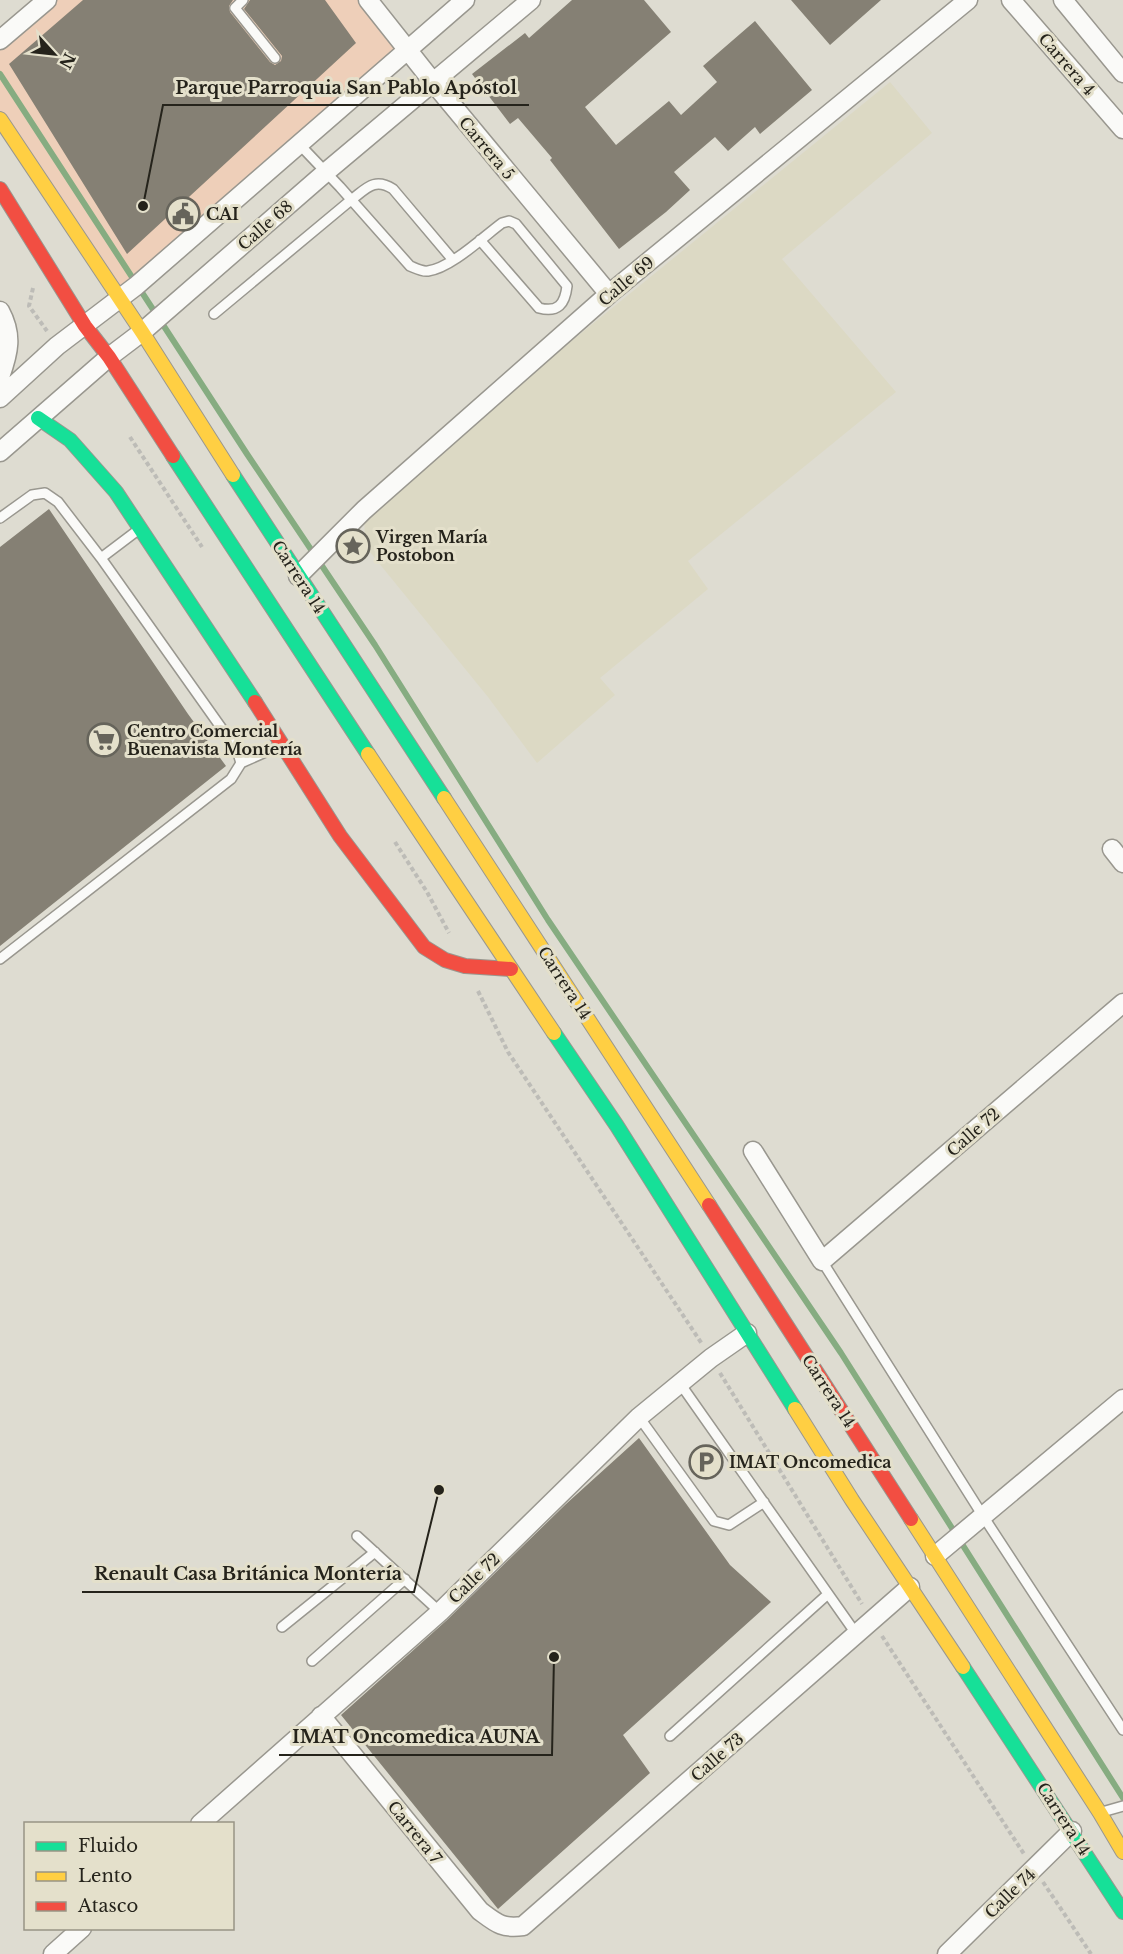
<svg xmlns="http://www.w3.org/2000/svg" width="1123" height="1954" font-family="'Libre Baskerville',serif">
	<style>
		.built { fill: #dcd9c4 }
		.green { fill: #eecfb9 }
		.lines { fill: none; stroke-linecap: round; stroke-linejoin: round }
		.stream { stroke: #86ac81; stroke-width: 6 }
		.building { fill: #858074 }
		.lane-casing { stroke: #99978f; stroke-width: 12 }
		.street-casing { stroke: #99978f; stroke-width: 21 }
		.fast-casing { stroke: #99978f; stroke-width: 16 }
		.slow-casing { stroke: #99978f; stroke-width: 16 }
		.jam-casing { stroke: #99978f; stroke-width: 16 }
		.path { stroke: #bdbcb7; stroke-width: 4; stroke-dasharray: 4.5 3; stroke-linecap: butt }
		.lane { stroke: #fafaf8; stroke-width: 9 }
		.street { stroke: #fafaf8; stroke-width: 18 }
		.fast { stroke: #16e098; stroke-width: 14 }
		.slow { stroke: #ffcf43; stroke-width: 14 }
		.jam { stroke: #f24e42; stroke-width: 14 }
		.labels { text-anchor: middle; stroke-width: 6; stroke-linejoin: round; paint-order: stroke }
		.street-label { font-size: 16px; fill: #25231b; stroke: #e4e0cb }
		.poi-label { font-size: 16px; font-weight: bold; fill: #25231b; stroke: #e4e0cb; text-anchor: start }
		.leader { fill: none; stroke: #25231b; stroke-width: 2 }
		.callout-dot { fill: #25231b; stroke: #e4e0cb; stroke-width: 2 }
		.callout-label { font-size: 18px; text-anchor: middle; font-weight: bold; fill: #25231b; stroke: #e4e0cb; stroke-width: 6; stroke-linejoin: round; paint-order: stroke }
	</style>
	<rect width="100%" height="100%" fill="#dedcd1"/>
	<path class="built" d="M890 82 932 133 782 259 896 392 688 561 708 589 600 678 615 695 537 763 488 697 365 546 364 510Z"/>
	<path class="green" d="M47 0H368L408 49 119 300 0 119V40Z"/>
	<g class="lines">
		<path class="stream" d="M0 74 247 454 375 645 548 920 841 1353 1123 1798"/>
	</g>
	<path class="building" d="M83 0H233L229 6 230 12 270 62 275 65 281 61 282 56 244 9 250 0H325L356 43 127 254 9 64Z
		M572 0H644L671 32 585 107 616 145 669 101 681 115 717 82 703 66 755 21 812 90 760 134 755 127 728 151 715 137 674 172 690 190 666 212 619 249 550 160 552 158 518 118 510 124 472 74 525 33 529 38Z
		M791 0H881L830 45Z
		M49 509 188 714 226 766 0 946V547Z
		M639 1438 730 1565 771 1602 623 1735 650 1773 498 1909 341 1715 447 1620 566 1504Z"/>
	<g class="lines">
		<g class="lane-casing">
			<path id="lane" d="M243 0 235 8 275 58
				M300 145 340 187 410 266C415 268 422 272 428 271 451 268 483 237 502 223L509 221 516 224 567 286C565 304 558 313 539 308L480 240
				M214 314 351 200C366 189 374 177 393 189L453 260
				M0 518 32 495 45 493 58 502 101 558 237 750 241 763 231 779 0 959
				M101 558 138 530
				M241 763 279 746
				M822 1261 983 1516 1123 1730
				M679 1382 857 1635
				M639 1417 714 1521 729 1525 764 1502
				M357 1536 440 1612
				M282 1627 375 1552
				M312 1661 405 1579
				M670 1736 828 1594
				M1102 1812 1123 1806"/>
		</g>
		<g class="street-casing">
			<path id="street" d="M368 0 433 82 609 294
				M1011 0 1123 129
				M1063 0 1123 73
				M0 40 47 0
				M0 311C13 335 9 352 0 377
				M0 398 57 346 136 286 465 0
				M0 452 109 357 142 332 326 172 531 0
				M298 576 364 510 609 294 968 0
				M1112 849 1123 863
				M753 1151 822 1261 1123 1003
				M935 1556 1123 1399
				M321 1716 480 1911C496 1923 502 1929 523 1926L910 1587
				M200 1824 440 1612 639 1417 711 1358 747 1333
				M53 1954 82 1928
				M947 1954 1072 1831"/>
		</g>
		<g class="fast-casing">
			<path id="fast" d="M38 418 70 440 116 492 255 702
				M173 456 368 754
				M233 475 444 798
				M554 1033 617 1126 795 1409
				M963 1667 1123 1912"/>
		</g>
		<g class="slow-casing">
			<path id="slow" d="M0 119 142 332 233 475
				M368 754 554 1033
				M444 798 709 1205
				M795 1409 852 1500 963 1667
				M911 1519 1100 1813 1123 1852"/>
		</g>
		<g class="jam-casing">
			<path id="jam" d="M0 189 85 326 109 357 173 456
				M255 702 340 836 424 947 445 960 465 966 511 969
				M709 1205 911 1519"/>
		</g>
		<path class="path" d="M33 288 29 306 47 331
			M130 437 202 547
			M395 842 427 892 449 933
			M478 991 508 1052 702 1344
			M720 1373 862 1604
			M882 1636 1024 1854
			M1043 1882 1091 1954"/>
		<use href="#lane" class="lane"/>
		<use href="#street" class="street"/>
		<use href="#fast" class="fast"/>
		<use href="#slow" class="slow"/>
		<use href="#jam" class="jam"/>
	</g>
	<defs>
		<g id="civic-ring" transform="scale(1.725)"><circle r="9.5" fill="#e4e0cb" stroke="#66645b" stroke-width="1.5"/><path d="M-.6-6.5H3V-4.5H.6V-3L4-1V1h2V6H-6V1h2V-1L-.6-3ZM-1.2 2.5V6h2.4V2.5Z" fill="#66645b"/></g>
		<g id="sight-ring" transform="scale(1.725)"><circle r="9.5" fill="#e4e0cb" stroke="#66645b" stroke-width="1.5"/><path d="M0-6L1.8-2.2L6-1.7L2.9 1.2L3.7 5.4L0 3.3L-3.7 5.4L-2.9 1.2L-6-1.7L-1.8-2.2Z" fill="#66645b"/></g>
		<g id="supermarket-ring" transform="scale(1.725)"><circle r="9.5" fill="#e4e0cb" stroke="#66645b" stroke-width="1.5"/><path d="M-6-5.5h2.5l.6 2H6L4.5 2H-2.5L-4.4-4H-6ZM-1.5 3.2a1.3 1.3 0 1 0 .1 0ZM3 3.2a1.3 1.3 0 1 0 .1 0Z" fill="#66645b"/></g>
		<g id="parking-ring" transform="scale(1.725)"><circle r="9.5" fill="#e4e0cb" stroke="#66645b" stroke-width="1.5"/><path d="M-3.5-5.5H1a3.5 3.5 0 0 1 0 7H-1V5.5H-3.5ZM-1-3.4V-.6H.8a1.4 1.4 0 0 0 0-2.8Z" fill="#66645b"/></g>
	</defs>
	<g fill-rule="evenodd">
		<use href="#civic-ring" x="183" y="214"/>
		<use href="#sight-ring" x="353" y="546"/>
		<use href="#supermarket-ring" x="104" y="740"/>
		<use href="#parking-ring" x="706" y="1462"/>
	</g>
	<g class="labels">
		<g class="street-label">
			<text transform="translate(1067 64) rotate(49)" y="6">Carrera 4</text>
			<text transform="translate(487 148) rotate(50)" y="6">Carrera 5</text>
			<text transform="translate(265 225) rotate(-41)" y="6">Calle 68</text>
			<text transform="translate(626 281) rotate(-40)" y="6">Calle 69</text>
			<text transform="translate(299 577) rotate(57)" y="6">Carrera 14</text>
			<text transform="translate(565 983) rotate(57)" y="6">Carrera 14</text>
			<text transform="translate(973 1132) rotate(-41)" y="6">Calle 72</text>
			<text transform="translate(829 1391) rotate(57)" y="6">Carrera 14</text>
			<text transform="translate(474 1578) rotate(-44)" y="6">Calle 72</text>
			<text transform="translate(717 1757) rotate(-41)" y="6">Calle 73</text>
			<text transform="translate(1064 1819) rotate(57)" y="6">Carrera 14</text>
			<text transform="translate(415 1832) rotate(51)" y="6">Carrera 7</text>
			<text transform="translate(1010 1893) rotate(-44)" y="6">Calle 74</text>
		</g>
		<g class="poi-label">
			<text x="206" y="220">CAI</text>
			<text x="376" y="543">Virgen María<tspan x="376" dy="18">Postobon</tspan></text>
			<text x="127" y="737">Centro Comercial<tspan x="127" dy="18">Buenavista Montería</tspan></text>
			<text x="729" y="1468">IMAT Oncomedica</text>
		</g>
	</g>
	<path class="leader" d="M143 206L163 105H529M439 1490L414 1592H82M554 1657L552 1755H279"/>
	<g class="callout-dot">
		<circle cx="143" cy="206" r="6"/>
		<circle cx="439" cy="1490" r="6"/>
		<circle cx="554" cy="1657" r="6"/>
	</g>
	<g class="callout-label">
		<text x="346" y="94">Parque Parroquia San Pablo Apóstol</text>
		<text x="248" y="1580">Renault Casa Británica Montería</text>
		<text x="416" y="1743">IMAT Oncomedica AUNA</text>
	</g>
	<rect x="24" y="1822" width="210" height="108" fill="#e4e0cb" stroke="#989485" stroke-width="1.5"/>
	<rect x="36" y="1842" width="30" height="9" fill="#16e098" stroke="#989485" stroke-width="1.5"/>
	<text x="78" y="1852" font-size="18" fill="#25231b">Fluido</text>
	<rect x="36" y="1872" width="30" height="9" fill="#ffcf43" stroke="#989485" stroke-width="1.5"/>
	<text x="78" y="1882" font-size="18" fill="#25231b">Lento</text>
	<rect x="36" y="1902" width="30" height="9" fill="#f24e42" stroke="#989485" stroke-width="1.5"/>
	<text x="78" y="1912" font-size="18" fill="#25231b">Atasco</text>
	<g transform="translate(54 54) rotate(117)" stroke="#e4e0cb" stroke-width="4.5" paint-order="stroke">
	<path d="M0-4.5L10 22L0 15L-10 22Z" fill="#25231b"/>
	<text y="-9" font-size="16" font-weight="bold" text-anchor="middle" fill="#25231b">N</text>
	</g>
</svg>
